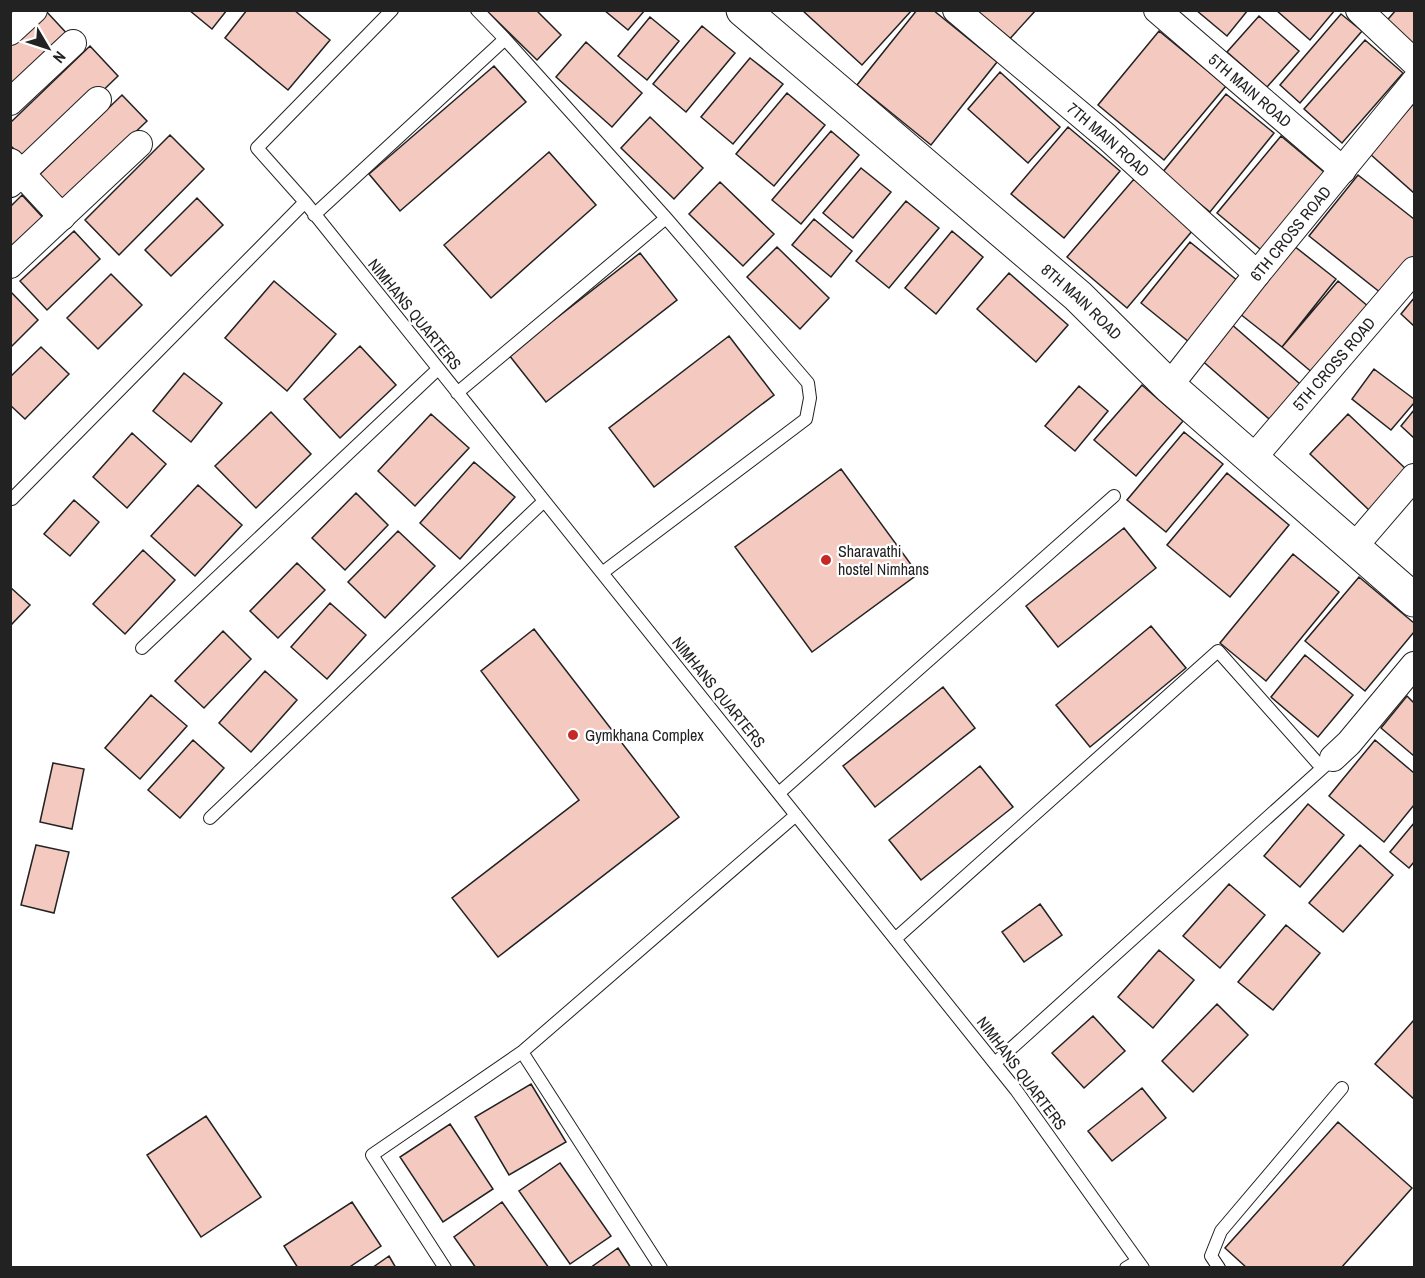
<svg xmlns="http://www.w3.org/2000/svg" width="1425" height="1278" font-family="'Archivo Narrow',sans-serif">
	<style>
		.building { fill: #f3c9c0; stroke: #222; stroke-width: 1.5 }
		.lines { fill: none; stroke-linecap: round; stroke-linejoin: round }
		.lane-casing { stroke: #222; stroke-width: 14 }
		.street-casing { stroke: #222; stroke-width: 28 }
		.secondary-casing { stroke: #222; stroke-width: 35 }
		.lane { stroke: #fff; stroke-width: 12 }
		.street { stroke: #fff; stroke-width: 26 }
		.secondary { stroke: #fff; stroke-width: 33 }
		.poi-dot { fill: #c62828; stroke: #fff; stroke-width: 2 }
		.labels { text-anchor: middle; stroke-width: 4.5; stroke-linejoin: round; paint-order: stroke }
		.street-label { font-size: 16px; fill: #222; stroke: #fff }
		.poi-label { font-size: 16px; fill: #222; stroke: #fff; text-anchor: start }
	</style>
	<rect width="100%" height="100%" fill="#fff"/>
	<path class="building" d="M45 10 72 39 10 97V37Z
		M189 10H227L212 29Z
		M247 10H294L330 40 288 90 225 38Z
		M489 10H536L561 35 537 60 488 12Z
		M604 10H645L628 30Z
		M802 10H912L862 65Z
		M917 10H933L997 62 931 145 857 85Z
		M971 10H1036L1006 43Z
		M1196 10H1248L1227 36Z
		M1276 10H1335L1310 40Z
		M1396 10H1414V54L1383 25Z
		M1341 14 1362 31 1300 103 1280 85Z
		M1259 16 1299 51 1267 87 1227 52Z
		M650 17 679 41 647 80 618 56Z
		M702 26 735 53 686 112 653 84Z
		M1159 31 1226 86 1164 160 1098 105Z
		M1365 40 1403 73 1342 143 1304 109Z
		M586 42 642 93 612 127 556 77Z
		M90 46 118 76 28 163 10 145V123Z
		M750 58 783 84 733 144 701 117Z
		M494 66 526 102 400 211 369 174Z
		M1000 72 1060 127 1028 163 968 109Z
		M787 93 825 125 774 186 736 154Z
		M1226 94 1274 133 1210 212 1162 173Z
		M122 95 147 121 62 202 37 177Z
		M1414 103V193L1370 154Z
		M650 117 703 168 674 199 621 148Z
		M1068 127 1120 171 1064 238 1011 194Z
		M831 131 859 155 801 224 772 200Z
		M170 135 204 169 119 255 85 220Z
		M1281 136 1330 177 1266 254 1217 213Z
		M549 152 596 205 491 298 444 245Z
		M861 168 891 192 853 238 823 213Z
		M1358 175 1414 219V261L1386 297 1309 236Z
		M1134 179 1193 230 1127 308 1067 257Z
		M720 182 774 234 743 266 689 214Z
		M22 195 46 221 10 255V207Z
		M197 198 223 225 171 276 145 250Z
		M906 201 939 228 889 288 856 261Z
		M814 219 852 251 831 277 792 245Z
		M74 231 100 259 47 310 20 281Z
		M952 231 983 257 936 314 905 288Z
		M1190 242 1238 281 1189 342 1141 303Z
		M1289 242 1336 279 1282 347 1235 310Z
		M777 247 829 298 800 329 747 277Z
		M640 253 677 300 546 402 509 355Z
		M1009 273 1068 325 1036 362 977 309Z
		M111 274 142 305 98 349 67 318Z
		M274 281 336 334 287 391 225 338Z
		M1338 281 1375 312 1320 379 1282 347Z
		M10 291 38 320 10 348Z
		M1414 298V326L1401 314Z
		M1230 323 1307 390 1276 425 1199 358Z
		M729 336 774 395 654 487 609 428Z
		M360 346 396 385 340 438 304 399Z
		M41 347 69 374 25 419 10 405V377Z
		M1374 369 1414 399V403L1391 430 1352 399Z
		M184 373 222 403 191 442 153 411Z
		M1142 385 1183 421 1136 476 1094 440Z
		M1079 386 1108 411 1075 451 1045 426Z
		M1414 410V438L1401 426Z
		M271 412 311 454 256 508 215 466Z
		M431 414 469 448 415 506 378 471Z
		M1348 414 1407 470 1369 510 1310 454Z
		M1184 432 1223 464 1166 532 1127 500Z
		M132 433 166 464 127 508 93 477Z
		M474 462 515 497 460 559 420 523Z
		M841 469 918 574 812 652 735 547Z
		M1227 473 1289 525 1230 597 1167 545Z
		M198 485 242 525 195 576 151 536Z
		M356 493 388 525 345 570 312 538Z
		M74 500 99 522 70 556 44 534Z
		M1124 528 1156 568 1058 647 1026 606Z
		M398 531 435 566 385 618 348 582Z
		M143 550 175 580 125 634 93 604Z
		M1293 554 1339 592 1266 681 1220 643Z
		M297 563 325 590 278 638 250 611Z
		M1359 577 1414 623V632L1365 691 1305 641Z
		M10 587 30 605 10 626Z
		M330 603 366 635 327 679 291 647Z
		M1151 626 1186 668 1090 747 1056 705Z
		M534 629 679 817 498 957 452 898 579 800 481 671Z
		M223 631 251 659 204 708 175 681Z
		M1305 655 1353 695 1318 737 1271 697Z
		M265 671 297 700 251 752 219 723Z
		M943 687 975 728 875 807 843 766Z
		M151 695 187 726 140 779 105 748Z
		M1407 696 1414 703V756L1381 728Z
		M193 740 224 768 180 818 148 790Z
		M1375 740 1414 773V805L1384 842 1329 796Z
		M53 763 84 769 72 829 40 822Z
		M980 766 1013 807 921 880 889 840Z
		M1308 804 1344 835 1300 887 1264 856Z
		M1414 823V862L1409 868 1390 852Z
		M36 845 69 852 54 913 21 905Z
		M1360 845 1393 875 1343 932 1309 903Z
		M1229 884 1265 915 1220 968 1183 936Z
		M1040 904 1062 935 1024 962 1002 932Z
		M1286 925 1320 953 1273 1010 1238 982Z
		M1159 950 1194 980 1153 1028 1118 997Z
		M1217 1004 1248 1035 1193 1092 1162 1061Z
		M1093 1016 1125 1051 1084 1088 1052 1053Z
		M1414 1020V1099L1375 1064Z
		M531 1084 566 1142 509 1175 475 1117Z
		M1142 1088 1166 1118 1112 1161 1088 1131Z
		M206 1116 261 1197 201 1237 147 1155Z
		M1338 1122 1412 1188 1341 1268H1247L1225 1248Z
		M450 1124 493 1189 443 1222 400 1157Z
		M560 1163 611 1236 570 1264 519 1191Z
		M352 1202 381 1246 348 1268H298L284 1246Z
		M502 1202 549 1268H476L454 1237Z
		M618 1248 631 1268H590Z
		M389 1256 396 1268H372Z"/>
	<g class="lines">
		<g class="lane-casing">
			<path id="lane" d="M392 10 257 148 305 202 1016 1090 1143 1268
				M477 10 505 39
				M314 215 505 39 666 218 808 383 810 398 806 419 602 573
				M457 393 666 218
				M12 499 305 202
				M142 648 438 369
				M779 793 1114 496
				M210 818 544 501
				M895 939 1218 651 1322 768
				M522 1052 796 815
				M995 1063 1328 763
				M445 1268 372 1155 522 1052 661 1268
				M1126 1268 1138 1261
				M1219 1268 1211 1256 1221 1231 1342 1088"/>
		</g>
		<g class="street-casing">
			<g id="street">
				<path id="s1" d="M956 10 1107 137 1257 274"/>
				<path id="s2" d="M1157 10 1343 170"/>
				<path d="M1359 10 1414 62"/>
				<path d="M10 32 34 10"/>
				<path d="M10 102 73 43"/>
				<path d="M11 162 62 217"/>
				<path d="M10 184 98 100"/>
				<path d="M10 265 139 144"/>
				<path id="s3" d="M1169 386 1257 274 1414 82"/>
				<path id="s4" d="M1253 458 1414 270"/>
				<path d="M1353 548 1414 477"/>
				<path d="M1333 758 1349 743 1414 665"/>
			</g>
		</g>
		<g class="secondary-casing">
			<g id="secondary">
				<path id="s5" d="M743 10 1078 296 1169 386 1414 600"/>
			</g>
		</g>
		<use href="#lane" class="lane"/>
		<use href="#street" class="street"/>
		<use href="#secondary" class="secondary"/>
	</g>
	<g class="poi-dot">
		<circle cx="826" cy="560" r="6"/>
		<circle cx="573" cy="735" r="6"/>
	</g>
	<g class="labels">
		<g class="street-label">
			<text dy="6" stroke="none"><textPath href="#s2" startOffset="123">5TH MAIN ROAD</textPath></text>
			<text dy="6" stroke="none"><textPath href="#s1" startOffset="200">7TH MAIN ROAD</textPath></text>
			<text dy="6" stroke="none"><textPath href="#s3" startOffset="195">6TH CROSS ROAD</textPath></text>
			<text dy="6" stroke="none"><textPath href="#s5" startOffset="447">8TH MAIN ROAD</textPath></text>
			<text transform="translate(415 314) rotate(51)" y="6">NIMHANS QUARTERS</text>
			<text dy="6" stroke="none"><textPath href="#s4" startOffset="124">5TH CROSS ROAD</textPath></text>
			<text transform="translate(719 692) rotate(51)" y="6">NIMHANS QUARTERS</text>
			<text transform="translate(1022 1073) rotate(53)" y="6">NIMHANS QUARTERS</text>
		</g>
		<g class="poi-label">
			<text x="838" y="557">Sharavathi<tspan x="838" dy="18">hostel Nimhans</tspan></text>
			<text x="585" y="741">Gymkhana Complex</text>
		</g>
	</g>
	<rect width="1425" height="1278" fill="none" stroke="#222222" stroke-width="24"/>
	<g transform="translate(48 48) rotate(129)" stroke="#ffffff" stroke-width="4.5" paint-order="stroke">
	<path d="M0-4.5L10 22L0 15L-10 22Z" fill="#222222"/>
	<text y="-9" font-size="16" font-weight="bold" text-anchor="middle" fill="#222222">N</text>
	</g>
</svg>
